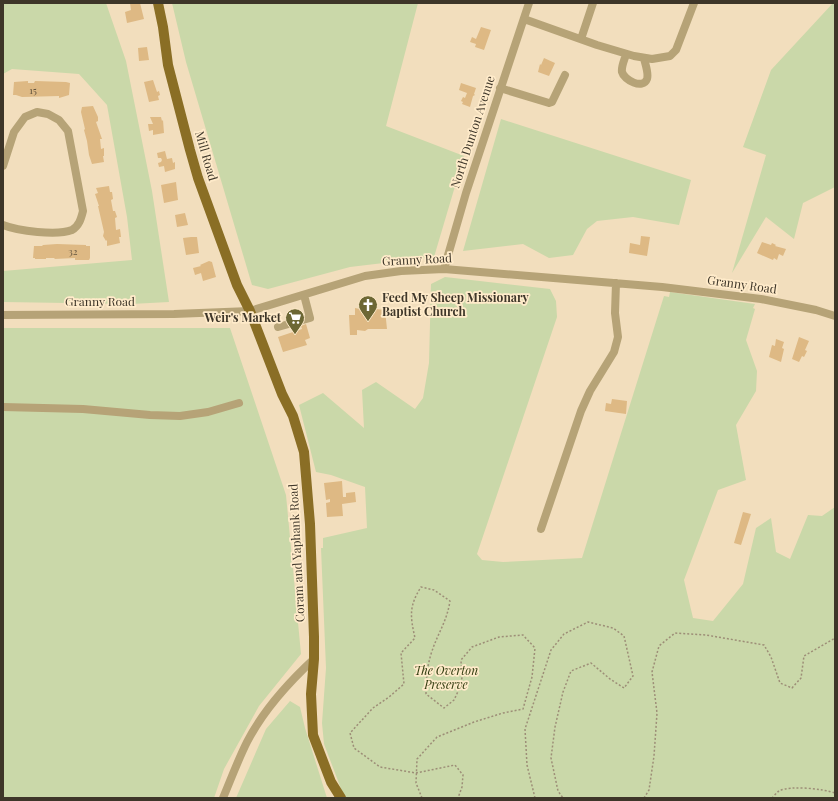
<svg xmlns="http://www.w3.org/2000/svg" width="838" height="801" font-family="'Playfair Display',serif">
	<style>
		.green { fill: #cad8a9 }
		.building { fill: #deb984 }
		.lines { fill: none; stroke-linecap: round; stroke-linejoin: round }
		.path { stroke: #9d8e77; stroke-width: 1.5; stroke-dasharray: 2 2; stroke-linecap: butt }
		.minor { stroke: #b6a377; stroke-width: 8 }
		.major { stroke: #8a6e25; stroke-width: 10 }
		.labels { text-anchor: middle; stroke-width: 3.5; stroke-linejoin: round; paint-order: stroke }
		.number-label { font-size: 10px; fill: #665740 }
		.street-label { font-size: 12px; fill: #3e3629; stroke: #ffebca }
		.poi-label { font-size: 12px; font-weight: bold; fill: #3e3629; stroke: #ffebca; text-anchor: start }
		.park-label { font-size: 12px; font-style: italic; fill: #323c0f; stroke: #ffebca }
	</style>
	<rect width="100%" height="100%" fill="#f2debd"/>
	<path class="green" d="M3 3H106L126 61 152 191 169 302 131 304 3 302V271L132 260 127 217 107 105 79 74 12 69 3 74Z
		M172 3H418L386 126 464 156 434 257 350 267 268 289 252 285 186 62Z
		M833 3H835V187L803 203 794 239 766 217 732 273 766 155 743 147 771 70Z
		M501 119 691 180 679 225 633 217 597 221 587 229 573 255 549 258 523 244 463 251Z
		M445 277 550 289 556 301 557 317 477 554 482 560 503 562 582 558 664 296 669 297 670 292 755 304 753 308 755 309 746 340 757 371 756 391 736 425 746 480 718 490 684 580 693 618 713 621 743 584 756 528 771 518 776 552 790 559 808 515 822 516 835 507V798H346L343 794 324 744 322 723 326 668 321 548H323V538L367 528 365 487 331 475 316 472 299 405 323 393 364 428 362 390 376 382 415 409 423 398 429 363 431 284Z
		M3 328H230L286 495 301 654 259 706 224 769 214 798H3Z
		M290 701 300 707 305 728 327 798H236L266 729Z"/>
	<path class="building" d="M130 3H140L144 19 127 23 125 12 131 10Z
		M481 27 491 30 484 50 475 47 476 44 470 42 472 37 476 39Z
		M147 47 149 60 139 61 138 48Z
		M544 58 555 63 549 76 538 72 540 64 541 65Z
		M153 80 157 92 159 91 160 95 158 96 159 100 149 102 144 82Z
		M28 81V83H34L35 81 66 82 70 83 69 95 59 98V96L22 97 16 95H13L14 82Z
		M461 83 476 88 474 94 475 95 473 96 470 107 462 104 463 102 461 101 463 97 465 98 467 93 459 90Z
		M93 106 98 117V121L96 122 102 139H100L101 149 104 148V156H103L104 162 92 164 89 155 87 141 84 130 85 129 81 112 82 107Z
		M150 117H161L162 121 163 120 164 133 153 135V130L149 131 148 124H153Z
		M165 151 167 159 172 158 173 163 175 162V169L165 172 164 166 159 167 158 163 161 162 162 160 161 158H158L157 153Z
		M176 182 178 200 164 203 161 185Z
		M109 186 110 192H112L113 199 111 200 113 211H115L117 217 115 218 116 230 120 229 121 237H119L120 243 107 246V240L106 241 103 236 104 232 98 206H99L95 194 98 193 96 188Z
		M185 213 188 225 177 227 175 215Z
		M641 236 650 237 647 256 629 253 630 243 640 245Z
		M191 237H197L199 253 186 255 183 238Z
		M762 242 771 245 772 243 776 245 775 246 786 249 783 256 779 254 777 260 774 258 773 260 759 254 757 253Z
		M57 244 86 245V246H90V258L89 260H75V258L54 259 55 258H46V259H35V258H33L34 246H42L43 245Z
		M209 261 212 262 216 277 203 281 201 273 195 275 193 268 201 266 200 265Z
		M360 305H367V308L385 310 387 329H368L365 331 357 330V335H350L349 315H355V308L360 309Z
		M306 324 310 338 305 340 307 345 283 352 278 337 302 329 301 326Z
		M799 337 809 341 805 350 807 351 804 357 802 356 799 362 792 359Z
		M776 339 784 342 782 348 784 349 781 362 769 357 772 345 775 346Z
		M612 399 627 401 626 414 605 411 606 403 611 404Z
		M342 481 343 497H346V493L355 492 356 502 342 504 343 516 327 517 326 503 330 502V499L326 500 324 483Z
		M743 512 751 514 741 545 734 543Z"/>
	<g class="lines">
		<path class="path" d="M422 798 416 783 417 759 437 737 474 722 503 713 523 709 532 677 535 648 523 635 499 637 472 647 461 660 462 683 454 700 444 708 426 694C426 679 427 666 432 651 438 633 447 621 450 601L434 590 421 587C409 606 410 616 415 638L401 653 404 684 389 697 373 708 350 733 354 748 380 767 416 773 455 765 463 775 462 787 458 798
			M535 798 527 765 525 729 551 650 564 634 588 622 613 628 624 636 633 676 624 688 610 679 591 663 571 671 563 692 555 727 551 758 558 791 563 798
			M644 798 649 790 654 756 657 713 652 672 659 646 675 633 706 635 764 645 771 657 780 683 792 688 801 678 804 656 835 638
			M772 798C774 796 777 792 779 791 790 785 824 789 835 793"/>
		<path class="minor" d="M524 19 597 45 634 56 652 59 670 56 676 50 694 3
			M581 39 593 3
			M626 54C625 59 621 66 622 72 624 80 643 90 647 79 649 73 645 64 644 58
			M500 88 549 103 552 102 565 75
			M3 166 14 132 25 117 37 112 48 114 59 120 68 131 83 211C81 219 79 226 72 230 57 236 18 231 3 225
			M444 269 466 193 529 3
			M3 315 174 314 250 311 365 276 401 271 444 269 662 287 761 299 816 310 835 316
			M278 327 310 318 304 295
			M3 407 83 409 150 415 180 416 208 412 239 403
			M541 529 581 411 590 391 614 352 618 337 615 313 616 283
			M223 798C231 779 238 760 247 742 264 709 288 683 314 659"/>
		<path class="major" d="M158 3 163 27 168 65 190 150 198 178 237 285 250 311 282 394 293 416 304 452 310 524 314 637V659L311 694 313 735 331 782 341 798"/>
	</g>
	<defs>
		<g id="church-pin" transform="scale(1)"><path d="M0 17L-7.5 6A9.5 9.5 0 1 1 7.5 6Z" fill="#6c6734" stroke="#ffebca"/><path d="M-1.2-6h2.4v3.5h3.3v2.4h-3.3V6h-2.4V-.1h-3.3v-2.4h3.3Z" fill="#fff"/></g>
		<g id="supermarket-pin" transform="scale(1)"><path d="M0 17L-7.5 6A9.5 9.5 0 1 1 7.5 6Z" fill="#6c6734" stroke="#ffebca"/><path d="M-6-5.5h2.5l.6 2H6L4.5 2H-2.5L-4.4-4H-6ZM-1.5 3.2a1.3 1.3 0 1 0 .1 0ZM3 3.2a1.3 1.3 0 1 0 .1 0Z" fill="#fff"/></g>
	</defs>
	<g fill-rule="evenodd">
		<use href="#church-pin" x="368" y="305"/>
		<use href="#supermarket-pin" x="295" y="318"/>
	</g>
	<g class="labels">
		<g class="number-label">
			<text x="33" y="94">15</text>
			<text x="73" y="255">32</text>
		</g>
		<g class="street-label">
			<text transform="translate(473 132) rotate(-72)" y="4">North Dunton Avenue</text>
			<text transform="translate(206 156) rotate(74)" y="4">Mill Road</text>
			<text transform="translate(417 260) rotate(-3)" y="4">Granny Road</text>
			<text transform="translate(742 285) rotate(8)" y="4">Granny Road</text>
			<text x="100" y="306">Granny Road</text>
			<text transform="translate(297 553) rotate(-93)" y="4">Coram and Yaphank Road</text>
		</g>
		<g class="poi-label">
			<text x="382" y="302">Feed My Sheep Missionary<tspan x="382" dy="14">Baptist Church</tspan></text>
			<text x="281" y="322" text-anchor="end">Weir's Market</text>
		</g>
		<g class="park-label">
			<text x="446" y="675">The Overton<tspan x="446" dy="14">Preserve</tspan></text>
		</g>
	</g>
	<rect width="838" height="801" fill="none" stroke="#3e3629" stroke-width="8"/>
</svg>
